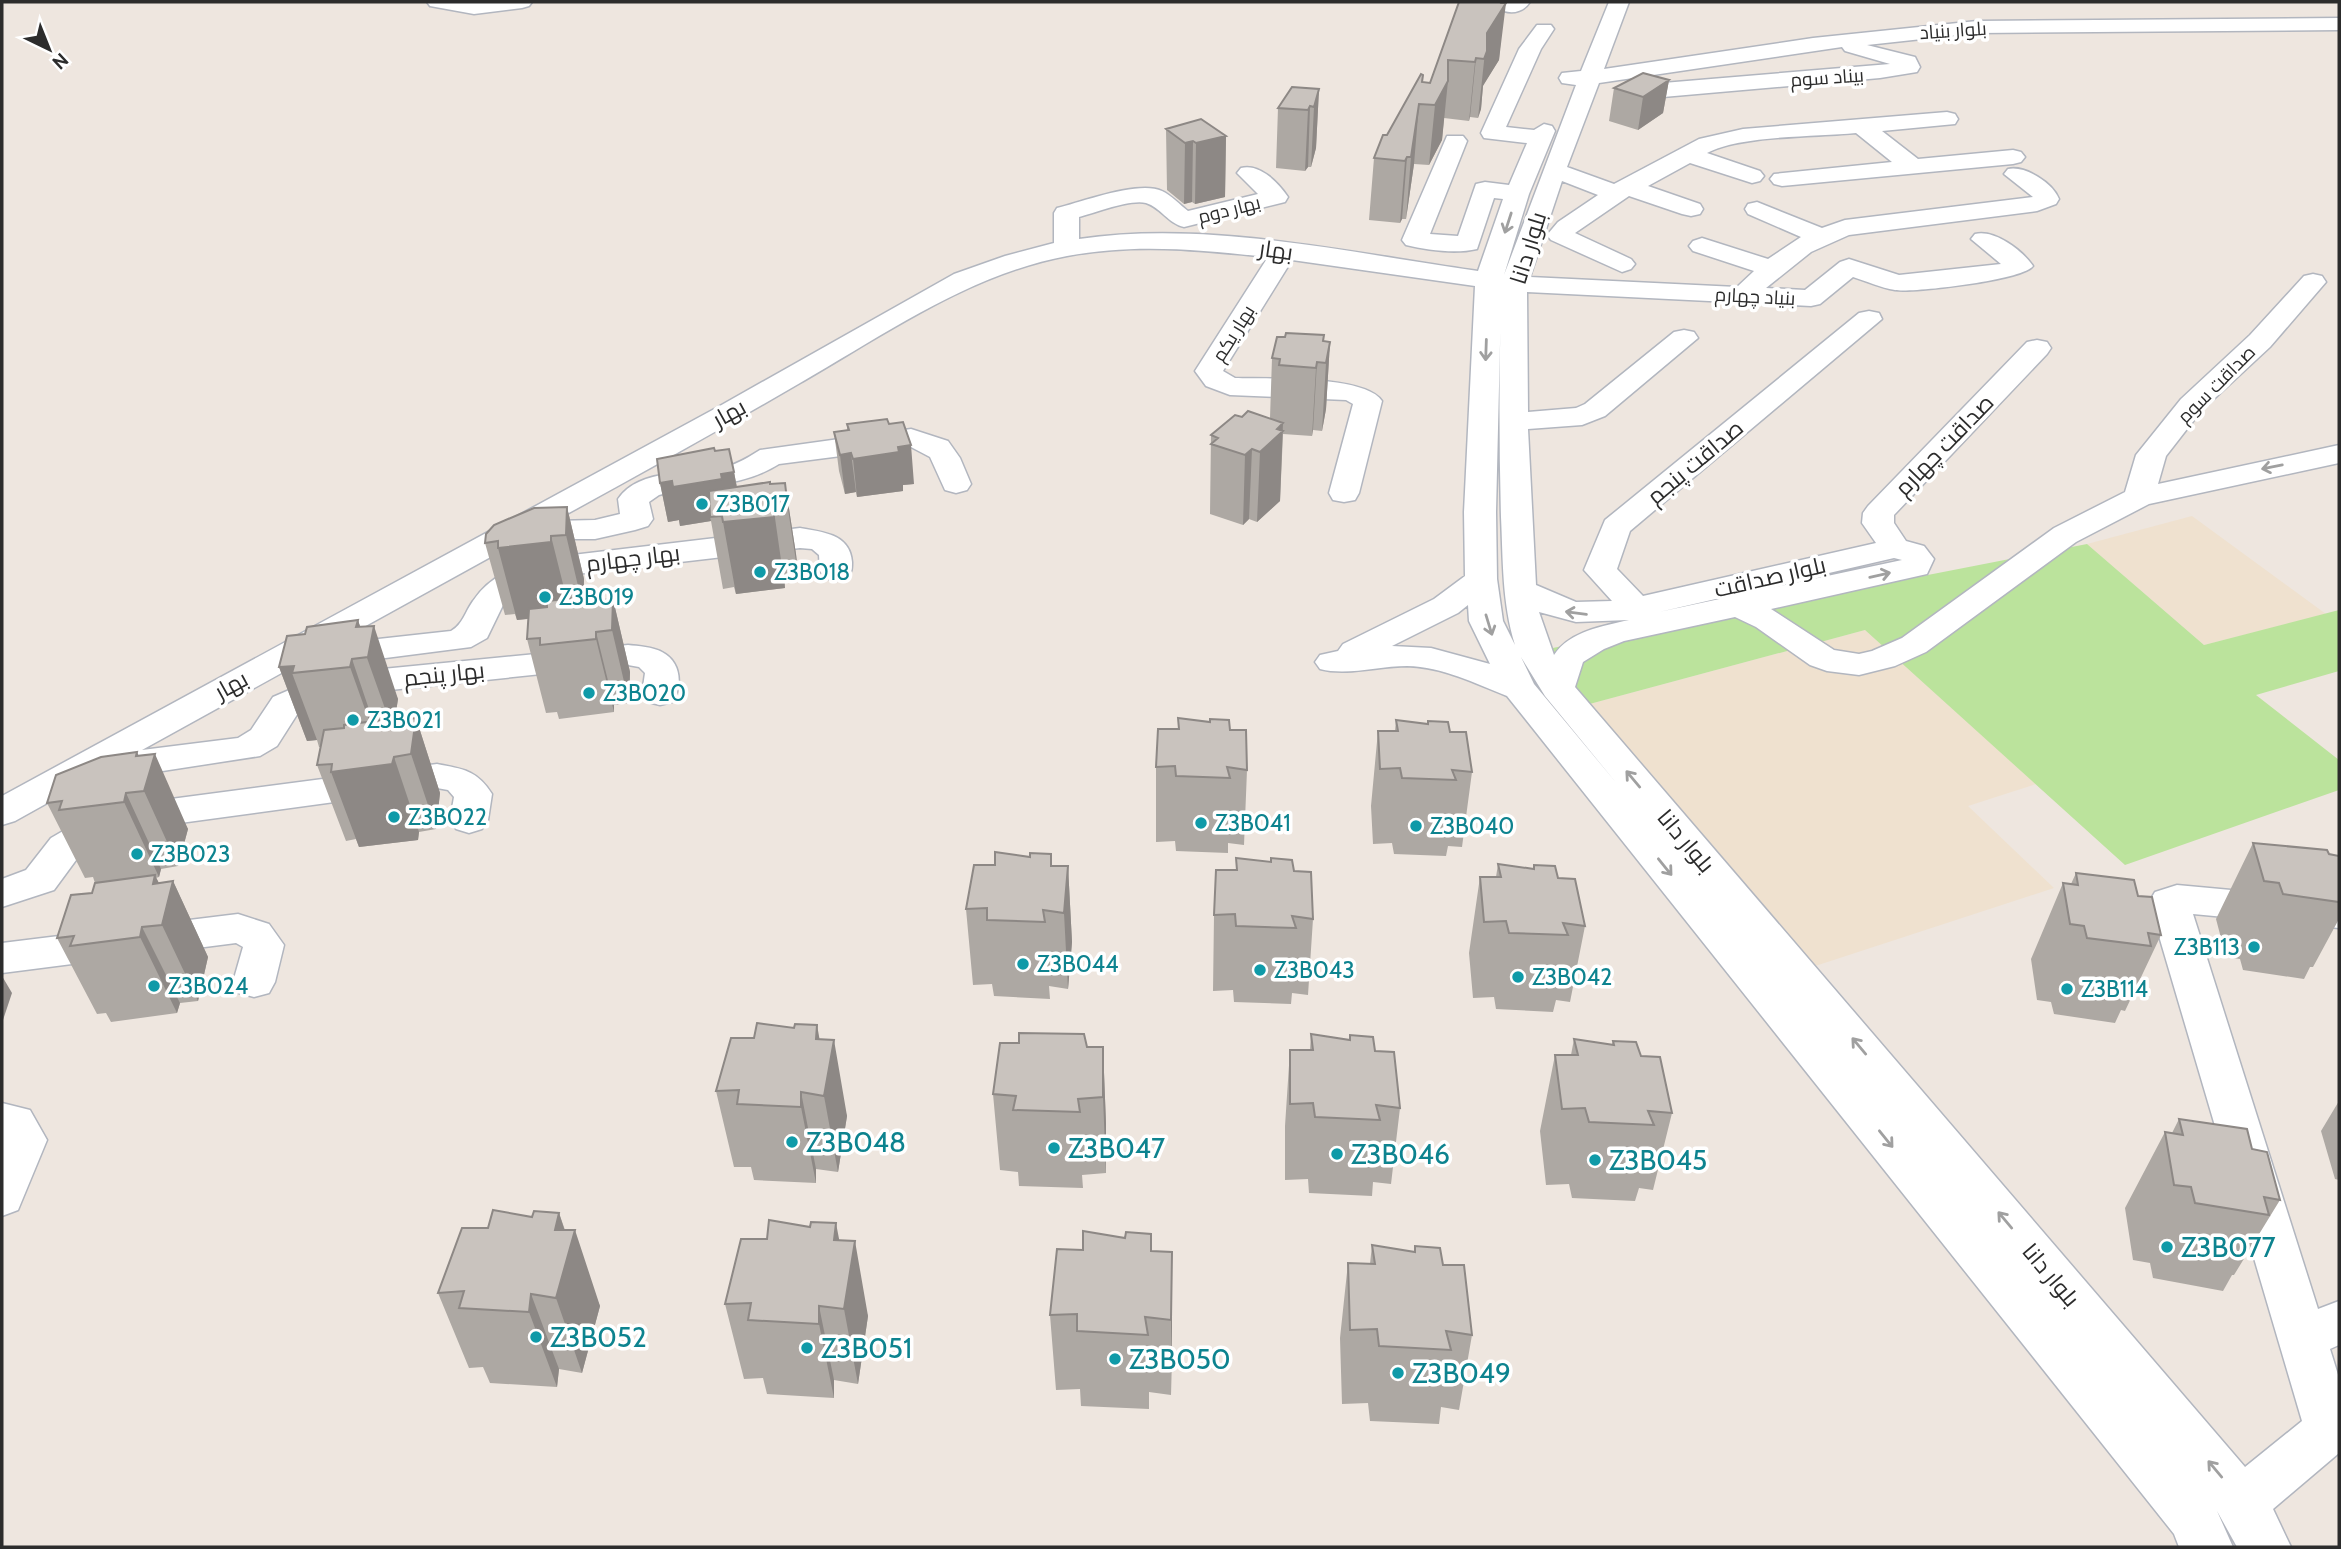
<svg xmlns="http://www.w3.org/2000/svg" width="2341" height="1549" font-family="Cabin,Cairo,sans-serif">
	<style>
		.education { fill: #efe1cf }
		.green { fill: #bbe39c }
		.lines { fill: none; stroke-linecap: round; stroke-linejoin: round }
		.minor-casing { stroke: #b2b6bf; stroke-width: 3 }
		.minor { fill: #fff; fill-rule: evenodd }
		.wall { fill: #ada8a3 }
		.shaded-wall { fill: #8d8885 }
		.building { fill: #c9c3be; stroke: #8d8885; stroke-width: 2 }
		.oneway { stroke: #a0a0a0 }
		.culture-dot { fill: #0f9aa8; stroke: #fff; stroke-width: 2.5 }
		.labels { text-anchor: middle; stroke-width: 7; stroke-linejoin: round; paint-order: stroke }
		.far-street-label { font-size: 19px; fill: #2c2c2c; stroke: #fff }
		.street-label { font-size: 23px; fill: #2c2c2c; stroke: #fff }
		.culture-label { font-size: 23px; fill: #0d838f; stroke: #fff; text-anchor: start }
		.near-culture-label { font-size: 28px; fill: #0d838f; stroke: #fff; text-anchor: start }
	</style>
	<rect width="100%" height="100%" fill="#eee6df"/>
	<path class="education" d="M2192 516 2326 614 2204 645 2087 544Z
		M1865 630 2036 784 1968 806 2054 888 1800 971 1571 709Z"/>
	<path class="green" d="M2087 544 2204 645 2339 610V671L2256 695 2339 760V790L2125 865 1865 630 1571 709 1527 653Z"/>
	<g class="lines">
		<g class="minor-casing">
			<path id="minor" d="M427 2H532L529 6 522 8 474 14 430 6Z
				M1506 2H1530C1524 11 1514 14 1504 11L1501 7Z
				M1609 2H1629L1604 69 1813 38 1977 21 2339 18V30L1977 33 1867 45 1915 57 1920 67 1917 72 1880 78 1663 97 1655 95 1652 90 1655 85 1663 83 1890 64 1845 51 1842 47 1599 83 1567 167 1614 184 1699 139 1743 129 1947 112 1955 114 1958 119 1955 124 1882 131 1918 159 2013 150 2021 152 2025 157 2021 162 2013 164 1782 186 1774 184 1770 179 1774 174 1892 162 1856 133C1817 137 1740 135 1707 153L1760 171 1764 176 1760 181 1752 183 1690 163 1648 186 1700 204 1703 209 1700 214 1691 216 1682 214 1629 196 1575 233 1631 259 1635 264 1631 269 1622 272 1551 240 1547 235 1558 222 1598 195 1562 181 1530 277 1737 287 1754 271 1693 251 1689 246 1693 241 1702 238 1768 259 1801 237 1748 214 1745 209 1748 204 1757 202 1822 228 1845 220 2033 197 2004 174 2008 169C2025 165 2053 183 2059 199L2056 204 2037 211 1849 235 1811 252 1766 288 1805 290 1840 262 1849 259 1899 275 2001 264 1971 239 1975 234C1994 229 2022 250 2033 266 2023 280 1914 293 1895 290 1881 288 1866 281 1853 277L1820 304 1811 306 1527 292 1528 412 1576 408 1585 404 1674 332 1684 330 1694 332 1698 338 1605 416 1582 425 1528 429 1536 585 1576 602 1612 601 1584 570 1605 520 1859 313 1869 311 1879 313 1882 319 1630 531 1617 569 1643 596 1876 543 1862 523 1863 513 1868 506 2027 342 2037 340 2047 342 2051 348 2047 354 1894 515V523L1906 541 1924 546 1934 559 1927 574 1771 609 1834 650 1859 654 1872 651 1902 638 2054 528 2125 492 2136 455 2181 399 2250 335 2304 276 2313 274 2322 276 2326 282 2270 347 2201 411 2166 456 2158 484 2339 445V463L2149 504 2076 542 1926 652 1895 666 1859 675 1827 671 1810 665 1756 627 1735 617 1624 641 1604 649 1583 662 1575 687 2245 1467 2302 1421 2149 902 2155 892 2177 885 2339 900V928L2193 914 2318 1309 2339 1301V1345L2330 1349 2339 1378V1453L2273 1509 2291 1547H2237L2217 1511 2233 1547H2179L2174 1534 1507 696C1474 683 1443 667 1407 666 1379 666 1347 676 1320 669L1315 662 1320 655 1338 651 1343 644 1434 599 1465 576 1464 512 1475 286 1292 260 1223 371 1235 378C1267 379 1365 375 1382 401L1359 493 1355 500 1344 502 1333 500 1329 493 1353 404 1346 400 1230 395 1206 386 1195 371 1268 257C1200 250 1136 243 1067 256 970 274 885 334 800 383 719 430 637 476 554 521L595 520 620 514 618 499C640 467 692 475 726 467 739 463 749 457 760 450L911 429 948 441 960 458 971 484 967 490 956 493 945 490 930 457 911 447 779 464C741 488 700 484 659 495L649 502 653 519 648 526 635 530 595 539H523L333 644 451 631C463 624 465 612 473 601 491 574 517 566 547 558L800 528C823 532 850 534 852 562 852 569 852 572 847 578L836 581 825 578 820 571 819 555 812 549 800 548 551 577 512 595 503 605 487 638 471 647 331 665 319 662 314 655 142 750 238 738 251 730 273 697 308 682 352 672 628 645C638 646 653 647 662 652 681 662 683 685 672 702L660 705 648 702 642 694 645 673 639 667 628 665 352 694 319 701 298 713 277 746 260 756 130 776 103 772 15 821 2 825V796L718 407 954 274 1005 256 1054 243V213L1057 208C1082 202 1139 180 1162 191 1171 195 1180 205 1188 211L1258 194 1237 173 1241 168C1259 163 1278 182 1288 197L1285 202 1184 227C1169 224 1160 207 1146 203 1130 199 1095 213 1079 217V239C1208 220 1350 253 1478 271L1503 199 1494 198 1477 249C1456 254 1427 250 1406 245L1402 240 1447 136H1463L1467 141 1430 234 1458 236 1476 184 1485 182 1509 185 1527 143 1484 138 1481 133 1519 49 1537 25H1551L1554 29 1541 49 1506 127 1534 130 1544 124 1552 126 1555 131 1529 194 1504 275 1576 85 1562 83 1559 78 1562 73 1581 71ZM1501 302C1499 374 1499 445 1501 517 1503 560 1502 603 1515 645L1503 621 1497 579 1496 512ZM1894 558 1902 560 1659 612ZM1468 605 1469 621 1490 664 1431 648 1392 646 1458 613ZM1539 612 1576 622 1629 620C1603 626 1570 631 1554 655ZM1521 657 1545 696 1618 785 1534 684Z
				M437 764C463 769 477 770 492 794L488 820 482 829 469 833 456 829 450 820 454 797 448 790 437 788 136 829 108 838 79 856 54 890 2 907V879L26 870 51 838 82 820 133 804Z
				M238 914 269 924 284 945 275 982 269 993 254 997 239 993 233 982 243 947 236 943 2 973V943Z
				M2 1103 30 1110 47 1140 18 1210 2 1216Z"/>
		</g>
		<use href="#minor" class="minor"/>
	</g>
	<path class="wall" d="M1459 2 1504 3 1499 60 1483 85 1481 109 1478 118 1470 117 1469 121 1444 118 1442 140 1429 165 1414 164 1406 219H1402L1400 223 1369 220 1374 158 1387 135 1422 82 1430 83Z
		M1669 80 1663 113 1638 130 1609 121 1614 88Z
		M1319 89 1316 148 1311 167H1308L1305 171 1276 168 1278 108Z
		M1166 129 1226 136 1225 197 1195 204 1192 202 1184 204 1167 190Z
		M1324 341 1330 342 1326 409 1322 431 1313 430 1312 436 1283 434 1280 501 1257 522 1249 519 1243 525 1210 514 1211 435 1242 417 1270 418 1272 358Z
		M847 424 914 484 903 485V491L857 497 856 492 845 494 839 471 834 432 847 430Z
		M715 451 734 472 737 487 785 483 796 554 799 581 785 582V588L736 594 734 587 723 589 711 521 680 526 679 520 668 522 660 483Z
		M567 507 584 579V598L597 601 613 599 630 672 629 703 614 705V712L559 719 557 712 546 713 527 639 528 619 517 620 515 614 505 615 485 543Z
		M358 620 360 627 398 699 395 718H398L399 721 416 718 440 793 436 829 419 832 418 840 359 847 356 839 346 841 317 765 321 747H319L317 740 307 741 279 667 305 634Z
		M1178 718 1230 730 1247 770 1244 845 1228 843V853L1176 851 1175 841 1156 842V767L1178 729Z
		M1396 720 1450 732 1472 772 1462 847 1448 846 1446 856 1394 854 1392 843 1373 844 1371 806 1378 731H1395Z
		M139 755 188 829 178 866 161 869 159 877 156 878 159 883 173 881 208 957 198 1001 180 1003 177 1013 111 1022 106 1013 97 1014 57 938 92 893 95 883 93 877 85 878 47 803Z
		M2253 843 2339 856V919L2313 967H2310L2304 979 2243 970 2240 959 2226 957 2216 919Z
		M1236 858 1294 871 1313 919 1308 995 1292 993 1291 1004 1234 1002 1233 990 1213 991 1214 915 1236 870Z
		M1498 864 1533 869 1534 865 1558 878 1585 926 1570 1002 1556 1000 1553 1012 1496 1009 1494 997 1473 998 1469 953 1480 877H1496Z
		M1052 866H1068L1072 942 1068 989 1049 986 1050 999 994 996 992 984 973 985 966 909Z
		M2076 873 2161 935 2125 1011 2121 1010 2115 1023 2054 1014 2051 1002 2037 1000 2031 959 2063 883 2071 884Z
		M1311 1034 1375 1051 1400 1108 1391 1184 1373 1182 1372 1196 1309 1193 1308 1179 1285 1180V1126L1290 1050H1310Z
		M820 1039 847 1116 838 1172 816 1169V1183L754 1180 751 1167H734L716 1091Z
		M1574 1039 1612 1045 1613 1041 1641 1056 1672 1113 1653 1190 1639 1188 1635 1201 1572 1198 1569 1184 1546 1185 1540 1131 1555 1055H1571Z
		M1087 1047H1103L1106 1124V1173L1082 1175 1083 1188 1019 1186 1018 1172 1000 1170 993 1094Z
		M2339 1101V1180L2335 1179 2321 1131Z
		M2179 1119 2252 1149 2280 1200 2234 1275H2232L2223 1291 2153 1278 2150 1263 2133 1260 2125 1208 2165 1132 2172 1133Z
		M559 1213 565 1230 600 1306 582 1373 559 1369 557 1387 490 1383 483 1367 469 1368 438 1293 488 1228 532 1217Z
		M839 1241 868 1316 858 1384 834 1380V1398L767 1394 763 1378 744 1379 725 1304Z
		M1372 1245 1414 1252 1415 1246 1443 1265 1472 1335 1459 1410 1441 1407 1439 1424 1370 1421 1368 1403 1342 1404 1340 1338 1348 1263 1370 1264Z
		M1151 1251 1172 1252 1171 1395 1149 1392V1409L1081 1406 1080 1389 1056 1390 1050 1315Z"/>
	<path class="shaded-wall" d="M1503 2H1504L1503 7 1506 3 1499 60 1483 86 1481 109 1478 118 1487 33Z
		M1476 58 1470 117 1469 121 1475 62Z
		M1669 80 1663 113 1638 130 1643 97Z
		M1448 81 1442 140 1429 165 1435 105Z
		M1319 89 1316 148 1311 167 1314 107Z
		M1419 104 1414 164 1406 219 1411 157Z
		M1310 106 1308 167 1305 171 1308 110Z
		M1226 136 1225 197 1195 204 1196 143Z
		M1193 141 1192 202 1184 204 1185 143Z
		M1407 157 1402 219 1400 223 1405 161Z
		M1330 342 1326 409 1322 431 1326 363Z
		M1317 362 1313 430 1312 436 1316 368Z
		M1283 423 1280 501 1257 522 1260 452 1277 429Z
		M911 445 914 484 903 485V491L857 497 853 459 898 447Z
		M1252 449 1249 519 1243 525 1245 455Z
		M851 453 856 492 845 494 840 455Z
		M734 472 741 511 722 516 710 517 711 521 680 526 679 520 668 522 660 483Z
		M785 483 796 554 799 581 788 509Z
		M567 507 584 579 583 607 566 535Z
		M774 511 785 588 736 594 723 522Z
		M551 536 569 608V614L517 620 498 548Z
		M613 599 630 672 629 703 612 630Z
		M358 620 369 653 374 626 398 699 393 731 356 627Z
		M596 632 614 705V712L596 639Z
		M352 659 377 733 376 740 350 667Z
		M294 666 292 673 317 740 307 741 279 667Z
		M416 718 440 793 436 829 411 754Z
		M137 752 148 776 155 754 188 829 178 866 144 791 136 756Z
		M394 757 419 832 418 840 359 847 331 772Z
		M126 793 161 869 159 877 124 802Z
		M1068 866 1072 942 1068 989 1064 913Z
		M155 875 168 902 173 881 208 957 198 1001 162 925 153 884Z
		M142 927 180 1003 177 1013 140 937Z
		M2 976 12 993 2 1023Z
		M817 1025 827 1080 834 1040 847 1116 838 1172 824 1096 816 1039Z
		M1103 1047 1106 1124V1173L1103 1097Z
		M801 1092 816 1169V1183L801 1107Z
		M559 1213 570 1247 575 1230 600 1306 582 1373 556 1298 555 1230Z
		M836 1223 848 1286 855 1241 868 1316 858 1384 844 1309 834 1240Z
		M1172 1252V1327L1171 1395V1320Z
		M531 1294 559 1369 557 1387 529 1312Z
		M819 1306 834 1380V1398L819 1324Z"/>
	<path class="building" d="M1459 2H1503L1502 3H1506L1487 33V51L1484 59 1476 58 1475 62 1448 60V81L1435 105 1419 104 1411 157H1407L1405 161 1374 158 1383 135H1387L1421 74 1423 75 1422 82 1430 83Z
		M1643 73 1669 80 1643 97 1614 88Z
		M1292 87 1319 89 1314 107 1310 106 1308 110 1278 108Z
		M1201 119 1226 136 1196 143 1193 141 1185 143 1166 129Z
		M1286 333 1324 335 1323 341 1330 342 1326 363 1317 362 1316 368 1279 365 1280 359 1272 358 1277 337H1285Z
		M1248 411 1283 423 1277 429 1283 431 1260 452 1252 449 1245 455 1211 444 1218 438 1211 435 1235 415 1242 417Z
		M887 419 889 424 903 422 911 445 898 447 899 452 853 459 851 453 840 455 834 432 849 430 847 424Z
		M714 448 715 451 729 449 734 472 721 474 722 479 673 487 672 481 660 483 657 459Z
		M770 482V484L785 483 788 509 774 511V517L723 522 722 516 710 517 709 491Z
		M567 507 566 535 551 536V542L498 548V541L485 543 486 534 494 525 534 508Z
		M596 596V601L613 599 612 630 596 632V639L540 645V638L527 639 529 609 547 607V601Z
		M358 620 356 627 374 626 368 657 352 659 350 667 292 673 294 666 279 667 287 636 305 634 307 627Z
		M398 718V721L416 718 411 754 394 757 392 764 331 772 332 764 317 765 324 730 344 728V725Z
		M1178 718 1210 722V719L1229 720 1230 730H1246L1247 770 1227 767 1230 778 1176 776 1175 766 1156 767 1158 729H1179Z
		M1396 720 1428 724V721L1448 722 1450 732H1466L1472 772 1452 770 1456 780 1402 778 1400 768 1380 769 1378 731H1398Z
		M137 752 136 756 155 754 144 791 126 793 124 802 59 810 62 801 47 803 56 775 101 757Z
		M2253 843 2327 850 2329 854 2339 856V902L2283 894 2279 883 2264 881Z
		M995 852 1030 857V853L1051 854V866H1068L1064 913 1043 910 1045 922 987 920V908L966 909 974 865H995Z
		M1236 858 1271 862V858L1292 860 1294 871 1311 872 1313 919 1292 916 1296 928 1236 926 1235 914 1214 915 1216 870H1237Z
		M1498 864 1534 869V865L1555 866 1558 878 1575 879 1585 926 1563 923 1568 935 1509 933 1506 921 1484 922 1480 877H1501Z
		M2076 873 2134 880 2138 896 2152 897 2161 935 2148 933 2151 946 2087 938 2084 926 2070 924 2063 883 2078 885Z
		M155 875 153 884 173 881 162 925 142 927 140 937 70 946 74 936 57 938 71 895 92 893 95 883Z
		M757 1023 794 1028 795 1024 817 1025 816 1039 834 1040 824 1096 801 1092V1107L737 1104 739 1090 716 1091 731 1038H754Z
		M1019 1033 1084 1034 1087 1047H1103V1097L1078 1099 1080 1112 1013 1110 1016 1096 993 1094 1000 1043H1019Z
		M1311 1034 1350 1040V1035L1373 1037 1375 1051 1394 1052 1400 1108 1376 1105 1380 1120 1315 1117 1313 1103 1290 1104V1050H1313Z
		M1574 1039 1614 1045 1613 1041 1636 1042 1641 1056 1660 1057 1672 1113 1648 1111 1654 1125 1589 1122 1585 1108 1562 1109 1555 1055H1578Z
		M2179 1119 2247 1129 2252 1149 2267 1152 2280 1200 2264 1197 2269 1215 2195 1203 2191 1187 2174 1185 2165 1132 2183 1135Z
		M493 1210 532 1217 534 1211 559 1213 555 1230H575L556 1298 531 1294 529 1312 459 1308 464 1291 438 1293 462 1228H488Z
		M769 1220 810 1227 811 1222 836 1223 834 1240 855 1241 844 1309 819 1306V1324L748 1320 751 1303 725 1304 741 1239H767Z
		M1083 1231 1125 1238 1126 1232 1151 1234V1251L1172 1252 1171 1320 1145 1317 1148 1335 1077 1331V1314L1050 1315 1057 1249 1083 1250Z
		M1372 1245 1415 1252V1246L1440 1248 1443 1265H1464L1472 1335 1446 1331 1451 1350 1379 1346 1377 1329 1350 1330 1348 1263 1375 1264Z"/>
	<defs><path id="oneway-shaft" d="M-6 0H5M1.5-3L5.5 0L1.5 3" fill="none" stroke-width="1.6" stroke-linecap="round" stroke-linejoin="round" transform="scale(1.75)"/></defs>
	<g class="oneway">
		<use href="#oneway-shaft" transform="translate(1508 223) rotate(108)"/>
		<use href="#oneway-shaft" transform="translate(1486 350) rotate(92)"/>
		<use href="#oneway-shaft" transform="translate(2272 467) rotate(169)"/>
		<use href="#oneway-shaft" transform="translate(1880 575) rotate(-13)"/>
		<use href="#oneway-shaft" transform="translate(1576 613) rotate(-173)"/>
		<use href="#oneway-shaft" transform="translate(1489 625) rotate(73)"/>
		<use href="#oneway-shaft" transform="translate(1633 779) rotate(-130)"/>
		<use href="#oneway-shaft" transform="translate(1665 867) rotate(51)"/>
		<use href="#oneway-shaft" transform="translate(1859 1046) rotate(-130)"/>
		<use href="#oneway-shaft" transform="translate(1886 1139) rotate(51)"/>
		<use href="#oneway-shaft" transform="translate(2005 1220) rotate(-130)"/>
		<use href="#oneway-shaft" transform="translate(2215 1469) rotate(-130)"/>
	</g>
	<g class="culture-dot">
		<circle cx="702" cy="504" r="7"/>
		<circle cx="760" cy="572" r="7"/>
		<circle cx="545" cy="597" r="7"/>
		<circle cx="589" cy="693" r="7"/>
		<circle cx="353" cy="720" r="7"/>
		<circle cx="394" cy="817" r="7"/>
		<circle cx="1201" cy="823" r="7"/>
		<circle cx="1416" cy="826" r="7"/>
		<circle cx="137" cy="854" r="7"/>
		<circle cx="2254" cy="947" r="7"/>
		<circle cx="1023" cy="964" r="7"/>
		<circle cx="1260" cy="970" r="7"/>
		<circle cx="1518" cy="977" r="7"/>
		<circle cx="154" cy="986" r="7"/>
		<circle cx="2067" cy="989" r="7"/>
		<circle cx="792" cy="1142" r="7"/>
		<circle cx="1054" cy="1148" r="7"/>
		<circle cx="1337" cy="1154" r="7"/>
		<circle cx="1595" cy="1160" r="7"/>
		<circle cx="2167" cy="1247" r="7"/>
		<circle cx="536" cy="1337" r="7"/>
		<circle cx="807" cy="1348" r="7"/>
		<circle cx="1115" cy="1359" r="7"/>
		<circle cx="1398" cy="1373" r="7"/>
	</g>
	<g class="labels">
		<g class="far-street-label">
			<text transform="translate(1953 30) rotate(-4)" y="7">بلوار بنیاد</text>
			<text transform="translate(1827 77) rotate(-4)" y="7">بیناد سوم</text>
			<text transform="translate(1229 209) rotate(-14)" y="7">بهار دوم</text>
			<text transform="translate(1755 296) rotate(3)" y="7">بنیاد چهارم</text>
			<text transform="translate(1233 333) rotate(-58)" y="7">بهار یکم</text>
			<text transform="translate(2216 384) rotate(-45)" y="7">صداقت سوم</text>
		</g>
		<g class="street-label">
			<text transform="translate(1528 248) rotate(-73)" y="8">بلوار دانا</text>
			<text transform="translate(1276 250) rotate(8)" y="8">بهار</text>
			<text transform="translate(729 413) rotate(-29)" y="8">بهار</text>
			<text transform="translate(1944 445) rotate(-46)" y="8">صداقت چهارم</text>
			<text transform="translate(1695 462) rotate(-40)" y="8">صداقت پنجم</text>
			<text transform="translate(633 558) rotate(-7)" y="8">بهار چهارم</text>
			<text transform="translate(1770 577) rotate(-13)" y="8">بلوار صداقت</text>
			<text transform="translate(444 674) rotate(-6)" y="8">بهار پنجم</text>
			<text transform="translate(231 685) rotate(-29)" y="8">بهار</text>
			<text transform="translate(1686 841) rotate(50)" y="8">بلوار دانا</text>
			<text transform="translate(2051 1275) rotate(50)" y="8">بلوار دانا</text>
		</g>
		<g class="culture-label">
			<text x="716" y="512">Z3B017</text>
			<text x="774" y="580">Z3B018</text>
			<text x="559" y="605">Z3B019</text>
			<text x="603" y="701">Z3B020</text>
			<text x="367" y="728">Z3B021</text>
			<text x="408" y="825">Z3B022</text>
			<text x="1215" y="831">Z3B041</text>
			<text x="1430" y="834">Z3B040</text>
			<text x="151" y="862">Z3B023</text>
			<text x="2240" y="955" text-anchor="end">Z3B113</text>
			<text x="1037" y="972">Z3B044</text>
			<text x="1274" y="978">Z3B043</text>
			<text x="1532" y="985">Z3B042</text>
			<text x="168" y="994">Z3B024</text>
			<text x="2081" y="997">Z3B114</text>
		</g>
		<g class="near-culture-label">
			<text x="806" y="1152">Z3B048</text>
			<text x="1068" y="1158">Z3B047</text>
			<text x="1351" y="1164">Z3B046</text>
			<text x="1609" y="1170">Z3B045</text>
			<text x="2181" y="1257">Z3B077</text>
			<text x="550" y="1347">Z3B052</text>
			<text x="821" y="1358">Z3B051</text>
			<text x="1129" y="1369">Z3B050</text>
			<text x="1412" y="1383">Z3B049</text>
		</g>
	</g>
	<rect width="2341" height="1549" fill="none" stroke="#2c2c2c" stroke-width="7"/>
	<g transform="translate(49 49) rotate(137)" stroke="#ffffff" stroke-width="5" paint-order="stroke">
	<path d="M0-5L12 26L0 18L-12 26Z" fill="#2c2c2c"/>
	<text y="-10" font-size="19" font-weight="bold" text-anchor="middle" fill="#2c2c2c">N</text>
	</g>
</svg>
